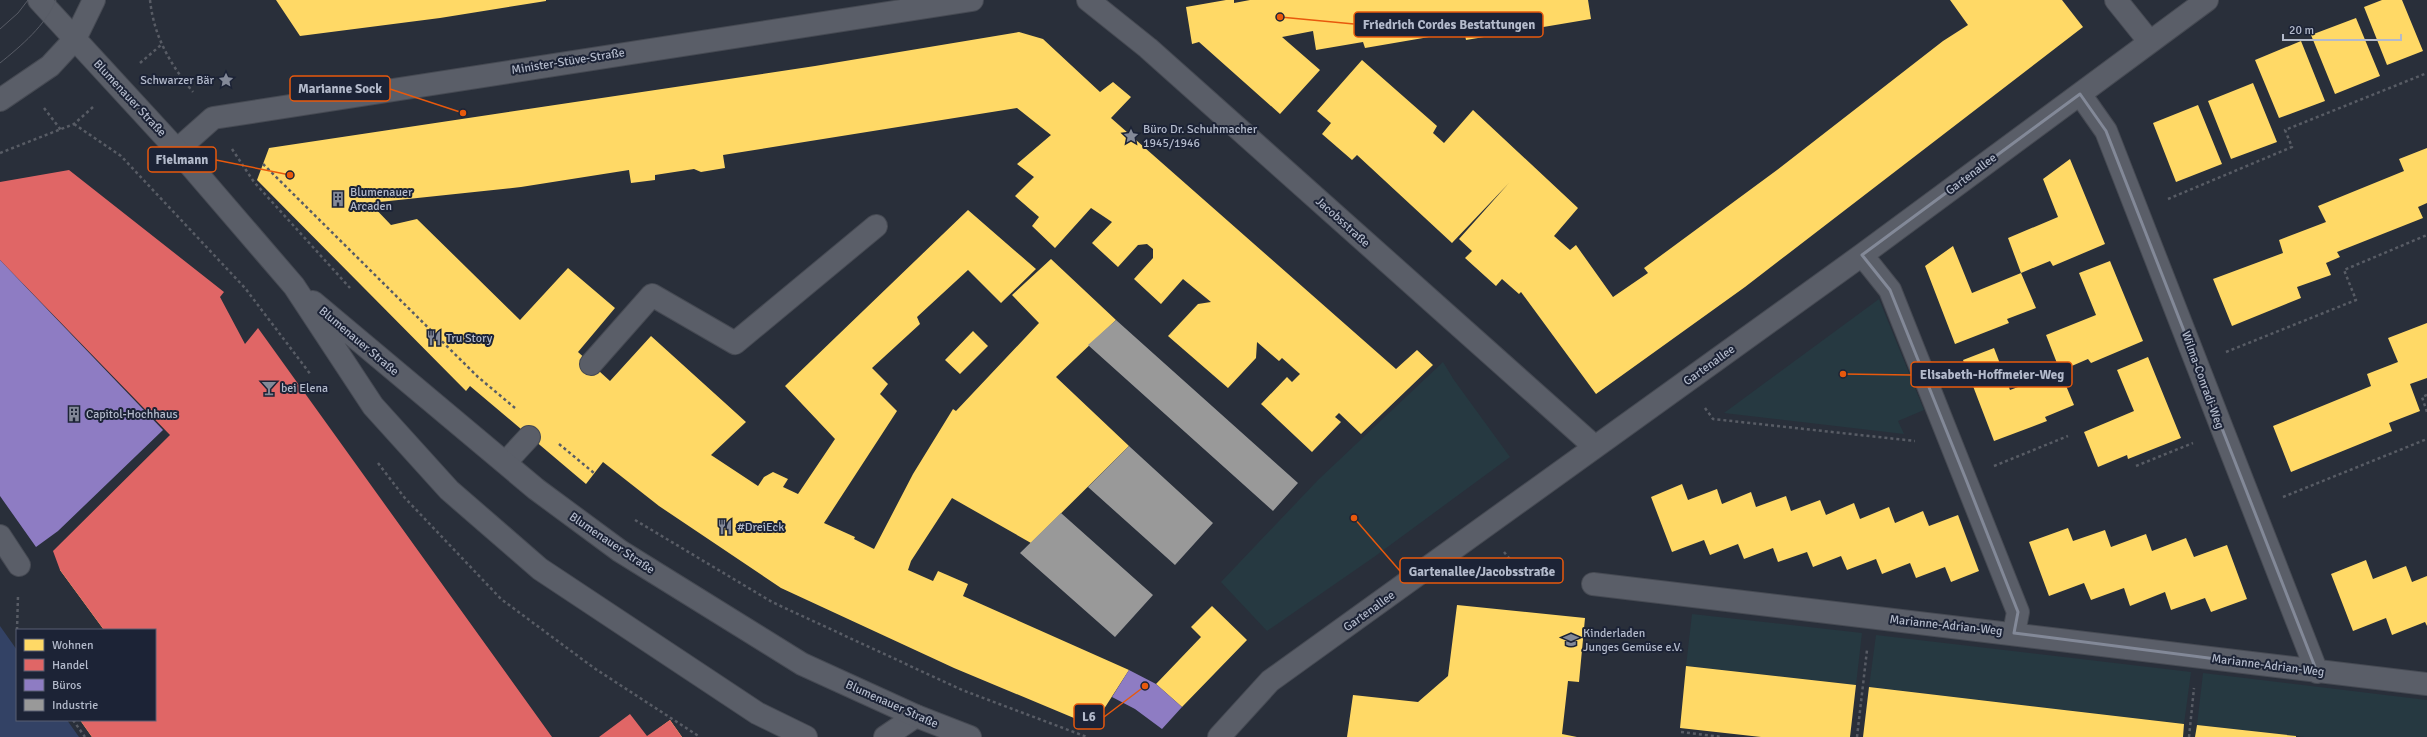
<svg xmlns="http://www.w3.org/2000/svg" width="2427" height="737" font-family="Signika,sans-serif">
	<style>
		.green { fill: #263941 }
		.water { fill: #334265 }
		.homes { fill: #ffd966 }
		.shops { fill: #e06666 }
		.offices { fill: #8e7cc3 }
		.industry { fill: #999 }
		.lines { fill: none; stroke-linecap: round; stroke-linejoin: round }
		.service-casing { stroke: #464a53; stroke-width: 24 }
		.minor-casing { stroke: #464a53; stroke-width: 24 }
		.tertiary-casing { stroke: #464a53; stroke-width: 24 }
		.path { stroke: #585c65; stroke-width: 2.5; stroke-dasharray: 3 3; stroke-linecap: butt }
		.service { stroke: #5a5e68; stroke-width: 22 }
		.minor { stroke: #5a5e68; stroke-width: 22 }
		.tertiary { stroke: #5a5e68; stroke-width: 22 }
		.tram { stroke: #585c66; stroke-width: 1 }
		.marked { fill: none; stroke: #838998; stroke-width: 3; stroke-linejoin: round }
		.labels { text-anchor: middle; stroke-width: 4; stroke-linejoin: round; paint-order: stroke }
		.street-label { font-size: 12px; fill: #b3bacb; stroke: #1c2336 }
		.poi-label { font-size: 12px; fill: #b3bacb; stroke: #1c2336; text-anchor: start }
		.leader { fill: none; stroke: #e8590c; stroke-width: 1.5 }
		.callout-dot { fill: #e8590c; stroke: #1c2336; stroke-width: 1.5 }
		.callout { fill: #1c2336; stroke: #e8590c; stroke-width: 1.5 }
		.callout-label { font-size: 13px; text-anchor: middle; font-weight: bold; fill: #b3bacb }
	</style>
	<rect width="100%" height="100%" fill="#292f3a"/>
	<path class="green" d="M1879 299 1924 410 1898 421 1904 434 1724 413Z
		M1443 362 1454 380 1510 457 1374 557 1267 631 1221 582 1318 480Z
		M1692 614 1862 633 1856 685 1686 666Z
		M1876 635 2191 672 2184 724 1869 687Z
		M2203 673 2427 700V737H2304L2197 725Z"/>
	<path class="water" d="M0 626 17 650V720H67L79 737H0Z"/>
	<path class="homes" d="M276 0H546V1L440 18 300 36Z
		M1226 0H1234V3L1250 0H1588L1591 19 1466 40 1464 31 1365 48 1363 42 1316 50 1313 31 1282 37 1320 70 1280 114 1199 42 1192 44 1186 7Z
		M1950 0H2062L2083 27 1745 287 1596 394 1521 292 1519 294 1502 279 1496 286 1465 258 1472 251 1459 239 1509 183 1452 243 1357 155 1352 160 1322 134 1331 123 1317 111 1362 60 1437 126 1433 133 1444 143 1473 110 1578 208 1554 236 1570 250 1576 245 1613 297 1648 273 1644 268 1777 170 1943 41 1968 25Z
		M2382 0H2402L2423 51 2387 65 2364 7Z
		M2356 18 2380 76 2335 94 2311 35Z
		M1019 32 1043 39 1100 92 1113 82 1131 97 1111 118 1396 369 1417 350 1433 365 1361 434 1339 413 1335 417 1341 422 1312 452 1261 404 1287 377 1292 382 1300 374 1282 358 1279 361 1257 342 1256 358 1228 388 1168 336 1198 304 1211 302 1183 279 1161 304 1134 279 1153 258V249L1147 244 1138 245 1118 267 1092 243 1112 222 1091 208 1055 248 1032 226 1039 217 1015 196 1034 177 1017 164 1051 135 1017 108 723 155 725 168 701 172 694 169 655 175V180L631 183 629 170 521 187 370 203 391 225 417 219 520 320 568 268 615 308 578 352 610 381 651 336 746 422 711 455 758 486 764 477 773 472 788 479 783 487 798 494 835 439 785 386 968 210 1036 269 1001 303 968 270 917 317 920 324 872 368 888 384 880 394 897 411 824 523 855 537 854 539 874 549 913 474 953 409 956 411 1039 323 1012 295 1051 259 1116 320 1056 377 1129 446 1031 543 952 498 911 561 908 570 933 581 938 571 968 584 963 596 1129 670 1093 726 954 668 781 588 659 506 603 462 586 484 470 386 466 391 257 180 269 148 815 66Z
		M2301 41 2325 101 2279 118 2255 60Z
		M2253 83 2277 142 2231 159 2208 101Z
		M2198 105 2222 164 2176 182 2153 123Z
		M2427 148V203L2418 207 2423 218 2337 252 2340 257 2326 263 2331 275 2297 287 2301 298 2232 326 2213 279 2283 253 2279 240 2326 222 2318 206 2404 171 2399 159Z
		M2070 159 2105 244 2053 266 2050 261 2021 273 2008 238 2058 217 2043 179Z
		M1953 246 1972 293 2021 273 2036 308 2007 319 2009 323 1955 344 1925 266Z
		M2110 261 2143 341 2091 363 2088 359 2060 371 2046 335 2096 315 2079 273Z
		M2427 323V378L2410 384 2420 411 2389 423 2392 431 2291 472 2273 426 2371 386 2367 374 2398 362 2388 338Z
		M973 331 988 346 960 374 945 360Z
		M1994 348 2010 390 2060 371 2074 405 2045 417 2047 421 1994 441 1963 360Z
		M2148 357 2181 438 2128 459 2127 455 2098 467 2084 432 2134 411 2117 370Z
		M266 371 461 658 482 641 548 734 545 737H467L460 727 446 737H413L192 429 237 372 245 387Z
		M1682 484 1688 500 1717 489 1722 504 1751 492 1756 507 1786 496 1791 511 1820 500 1826 515 1854 503 1860 519 1889 507 1895 523 1923 511 1929 526 1958 515 1979 571 1951 582 1945 567 1916 578 1910 563 1882 574 1876 559 1847 570 1841 556 1813 567 1807 552 1778 562 1773 548 1744 559 1738 544 1710 555 1704 540 1672 552 1651 497Z
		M129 519 199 616 157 647 223 737H92L80 720H155V630H104L60 570Z
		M2068 528 2073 541 2105 530 2111 547 2146 534 2152 551 2186 538 2194 557 2227 545 2247 599 2211 612 2205 598 2171 610 2165 592 2130 606 2124 588 2091 600 2084 583 2049 596 2029 542Z
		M2366 560 2373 579 2406 566 2412 582 2427 576V626L2425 622 2392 635 2386 618 2353 631 2331 574Z
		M1457 605 1585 618 1579 682 1568 681 1562 734 1577 737H1347L1353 695 1418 702 1448 676Z
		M1212 606 1247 640 1182 707 1156 684 1201 637 1191 627Z
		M1686 666 1856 685 1850 737H1761L1680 728Z
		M1869 687 2184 724 2183 737H1863Z
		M670 720 682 737H647Z
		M2197 725 2296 736V737H2195Z"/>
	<path class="shops" d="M69 170 224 292 220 297 245 344 258 328 552 737H92L80 720H155V630H104L60 570 53 551 170 435 0 260V182Z
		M630 714 647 736 670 720 682 737H599Z"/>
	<path class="offices" d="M0 260 163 430 58 531 36 547 0 496Z
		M1129 670 1156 684 1182 707 1162 729 1135 709 1112 697Z"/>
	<path class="industry" d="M1116 320 1298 483 1273 511 1088 345Z
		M1129 446 1213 523 1175 565 1088 487Z
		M1061 513 1153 595 1115 637 1020 553Z"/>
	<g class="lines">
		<g class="service-casing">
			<path id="service" d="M591 364 652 295 735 343 876 226
				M506 462 529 437
				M0 536 19 565
				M885 737 916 716"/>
		</g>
		<g class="minor-casing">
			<path id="minor" d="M1088 0 1148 48 1595 447
				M2116 0 2149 41
				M2080 94 2106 131 2317 672
				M177 150 213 118 972 0
				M1862 255 1890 290 2018 612 2014 633
				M1593 584 2427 684
				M1219 737 1270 681 1862 255 2207 0"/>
		</g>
		<g class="tertiary-casing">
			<path id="tertiary" d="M39 0 177 150 294 286 373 406 449 490 540 569 757 713 806 737
				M0 100 50 66 75 39 94 0
				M313 302 536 489 620 551 802 664 916 716 970 737"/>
		</g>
		<path class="path" d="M150 0C154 37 170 64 193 92
			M140 63 161 45
			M44 108 61 130
			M74 124 121 156 245 288 311 375
			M232 149 254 182 350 288
			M0 153 74 124 93 107
			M263 164 478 377 515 408
			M2168 199 2292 147 2285 130 2427 73
			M2226 352 2356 300 2344 270 2427 235
			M2427 395 2422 397 2427 412
			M1705 408 1713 419 1915 441
			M559 444 594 473
			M378 463 404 497 501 599 594 668 700 737
			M1994 466 2068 436
			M2136 466 2193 443
			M2283 497 2427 439
			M635 520 772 602 962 690 1087 737
			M1504 552 1513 563 1561 576
			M17 630 18 596
			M73 720 85 737
			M1681 732 1722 737
			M1857 737 1867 650
			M2189 737 2194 688"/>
		<use href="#service" class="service"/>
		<use href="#minor" class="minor"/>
		<use href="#tertiary" class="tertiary"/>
		<path class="tram" d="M0 29 18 13 28 0
			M0 63C21 46 46 25 56 0"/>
	</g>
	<path class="marked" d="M2080 94 2106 131 2317 672 2014 633 2018 612 1965 477 1890 290 1862 255Z"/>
	<defs>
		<g id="sight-bare" transform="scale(1.2)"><path d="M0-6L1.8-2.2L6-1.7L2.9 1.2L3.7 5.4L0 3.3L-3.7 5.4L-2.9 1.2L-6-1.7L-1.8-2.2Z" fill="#838998" stroke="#1c2336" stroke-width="2.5" paint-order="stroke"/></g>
		<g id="building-bare" transform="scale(1.2)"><path d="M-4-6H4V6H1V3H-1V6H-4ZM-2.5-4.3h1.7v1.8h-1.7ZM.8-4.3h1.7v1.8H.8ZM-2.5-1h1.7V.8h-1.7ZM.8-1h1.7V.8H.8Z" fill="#838998" stroke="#1c2336" stroke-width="2.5" paint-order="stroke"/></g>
		<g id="restaurant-bare" transform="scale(1.2)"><path d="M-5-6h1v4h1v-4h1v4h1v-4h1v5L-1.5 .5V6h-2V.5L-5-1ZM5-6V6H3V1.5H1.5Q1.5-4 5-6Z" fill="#838998" stroke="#1c2336" stroke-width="2.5" paint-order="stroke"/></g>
		<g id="bar-bare" transform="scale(1.2)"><path d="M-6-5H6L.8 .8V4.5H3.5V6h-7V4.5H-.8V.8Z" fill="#838998" stroke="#1c2336" stroke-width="2.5" paint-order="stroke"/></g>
		<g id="school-bare" transform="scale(1.2)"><path d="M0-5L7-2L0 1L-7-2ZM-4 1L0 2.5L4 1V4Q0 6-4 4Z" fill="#838998" stroke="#1c2336" stroke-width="2.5" paint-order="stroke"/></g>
	</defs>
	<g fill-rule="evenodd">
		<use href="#sight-bare" x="226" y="80"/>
		<use href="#sight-bare" x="1131" y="136"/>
		<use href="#building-bare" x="338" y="199"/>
		<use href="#restaurant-bare" x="434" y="338"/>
		<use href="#bar-bare" x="269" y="388"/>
		<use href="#building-bare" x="74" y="414"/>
		<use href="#restaurant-bare" x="725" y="527"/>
		<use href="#school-bare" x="1571" y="640"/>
	</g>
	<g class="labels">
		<g class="street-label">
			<text transform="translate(568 61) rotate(-9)" y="4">Minister-Stüve-Straße</text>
			<text transform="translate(130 98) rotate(47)" y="4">Blumenauer Straße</text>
			<text transform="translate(1971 174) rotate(-37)" y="4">Gartenallee</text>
			<text transform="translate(1343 222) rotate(42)" y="4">Jacobsstraße</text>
			<text transform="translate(359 341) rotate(40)" y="4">Blumenauer Straße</text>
			<text transform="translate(1709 365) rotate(-36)" y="4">Gartenallee</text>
			<text transform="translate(2203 380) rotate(70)" y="4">Wilma-Conradi-Weg</text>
			<text transform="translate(612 543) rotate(34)" y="4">Blumenauer Straße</text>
			<text transform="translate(1369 611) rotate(-36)" y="4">Gartenallee</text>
			<text transform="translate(1946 625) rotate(6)" y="4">Marianne-Adrian-Weg</text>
			<text transform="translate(2268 665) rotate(7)" y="4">Marianne-Adrian-Weg</text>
			<text transform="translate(892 704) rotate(24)" y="4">Blumenauer Straße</text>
		</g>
		<g class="poi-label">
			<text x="214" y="84" text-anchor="end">Schwarzer Bär</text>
			<text x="1143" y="133">Büro Dr. Schuhmacher<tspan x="1143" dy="14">1945/1946</tspan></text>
			<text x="350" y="196">Blumenauer<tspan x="350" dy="14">Arcaden</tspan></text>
			<text x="446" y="342">Tru Story</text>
			<text x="281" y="392">bei Elena</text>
			<text x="86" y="418">Capitol-Hochhaus</text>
			<text x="737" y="531">#DreiEck</text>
			<text x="1583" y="637">Kinderladen<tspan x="1583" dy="14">Junges Gemüse e.V.</tspan></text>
		</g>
	</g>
	<path class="leader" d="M1280 17L1354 24M463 113L390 89M290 175L216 160M1843 374L1911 375M1354 518L1400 571M1145 686L1104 717"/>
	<g class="callout-dot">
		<circle cx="1280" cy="17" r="4"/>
		<circle cx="463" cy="113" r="4"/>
		<circle cx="290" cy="175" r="4"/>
		<circle cx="1843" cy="374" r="4"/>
		<circle cx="1354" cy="518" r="4"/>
		<circle cx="1145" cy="686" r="4"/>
	</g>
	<g class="callout">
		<rect x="1354" y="12" width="189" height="25" rx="4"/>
		<rect x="290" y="76" width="100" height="25" rx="4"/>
		<rect x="148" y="147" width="68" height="25" rx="4"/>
		<rect x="1911" y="362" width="161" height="25" rx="4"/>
		<rect x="1400" y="558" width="163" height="25" rx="4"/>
		<rect x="1074" y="704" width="30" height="25" rx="4"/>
	</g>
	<g class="callout-label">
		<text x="1449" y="29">Friedrich Cordes Bestattungen</text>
		<text x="340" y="93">Marianne Sock</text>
		<text x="182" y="164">Fielmann</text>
		<text x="1992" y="379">Elisabeth-Hoffmeier-Weg</text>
		<text x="1482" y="576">Gartenallee/Jacobsstraße</text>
		<text x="1089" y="721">L6</text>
	</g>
	<rect x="16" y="629" width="140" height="92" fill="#1c2336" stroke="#585f72"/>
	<rect x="24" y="639" width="20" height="12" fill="#ffd966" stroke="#585f72"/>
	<text x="52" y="649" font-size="12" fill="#b3bacb">Wohnen</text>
	<rect x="24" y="659" width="20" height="12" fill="#e06666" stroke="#585f72"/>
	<text x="52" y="669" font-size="12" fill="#b3bacb">Handel</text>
	<rect x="24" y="679" width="20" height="12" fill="#8e7cc3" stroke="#585f72"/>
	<text x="52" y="689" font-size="12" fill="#b3bacb">Büros</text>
	<rect x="24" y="699" width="20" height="12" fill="#999999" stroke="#585f72"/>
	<text x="52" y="709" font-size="12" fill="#b3bacb">Industrie</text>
	<path d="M2283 34v6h118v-6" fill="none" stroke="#b3bacb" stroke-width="2"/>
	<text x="2289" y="34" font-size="12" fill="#b3bacb" stroke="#1c2336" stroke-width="3" paint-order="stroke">20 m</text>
</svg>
